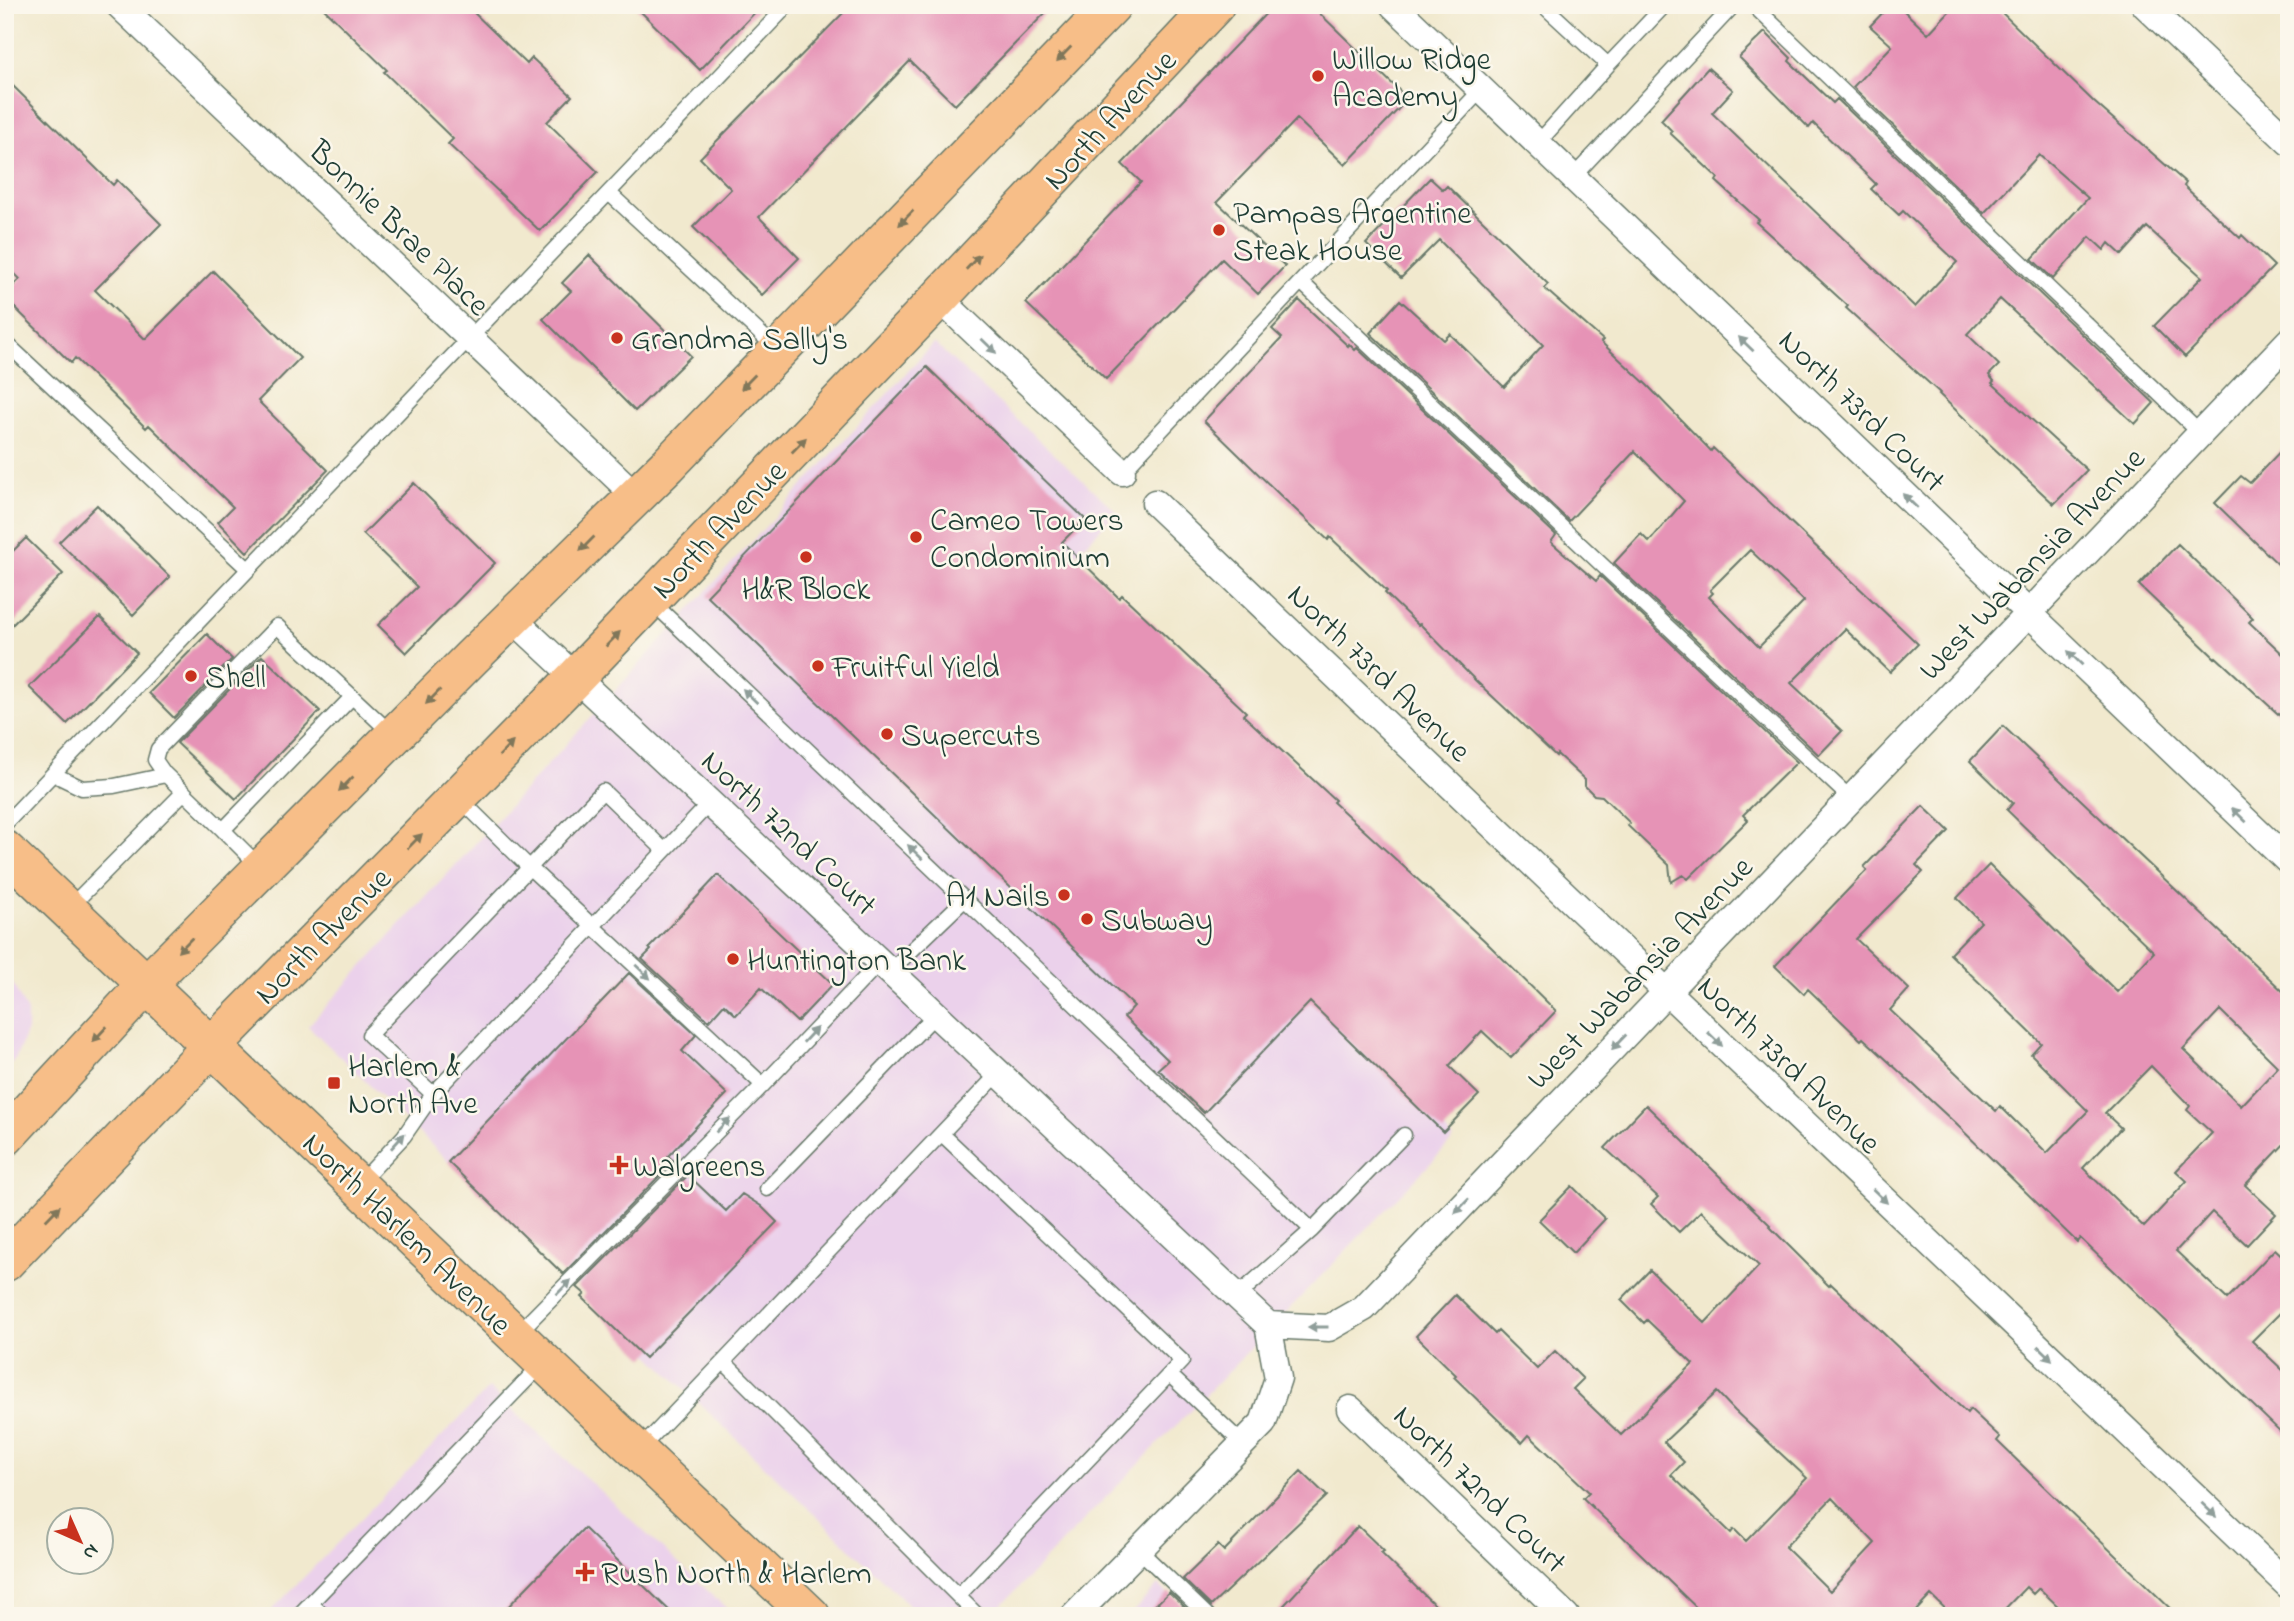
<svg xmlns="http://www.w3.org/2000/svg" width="2294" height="1621" font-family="'Indie Flower',sans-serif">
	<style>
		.built { fill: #ebd1eb }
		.building { fill: #e693b6; fill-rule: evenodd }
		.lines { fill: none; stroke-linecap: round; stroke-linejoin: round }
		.service-casing { stroke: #68796a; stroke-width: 17 }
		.minor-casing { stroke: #68796a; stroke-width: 29 }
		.primary-casing { stroke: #68796a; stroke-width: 41 }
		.service { stroke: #fff; stroke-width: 14 }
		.minor { stroke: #fff; stroke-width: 26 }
		.primary { stroke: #f7be88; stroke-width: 38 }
		.oneway { fill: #80775a }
		.oneway2 { fill: #8f9e9a }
		.poi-dot { fill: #c8321e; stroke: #fbf7ec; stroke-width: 2.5 }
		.labels { text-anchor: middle; stroke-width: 5; stroke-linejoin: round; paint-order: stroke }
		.poi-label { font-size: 32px; fill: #1f3d34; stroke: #fbf7ec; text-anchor: start }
		.street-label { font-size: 32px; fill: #1f3d34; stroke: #fbf7ec }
	</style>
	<rect width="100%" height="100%" fill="#fbf7ec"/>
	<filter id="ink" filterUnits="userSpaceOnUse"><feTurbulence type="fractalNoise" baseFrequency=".0143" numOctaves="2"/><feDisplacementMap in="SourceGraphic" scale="14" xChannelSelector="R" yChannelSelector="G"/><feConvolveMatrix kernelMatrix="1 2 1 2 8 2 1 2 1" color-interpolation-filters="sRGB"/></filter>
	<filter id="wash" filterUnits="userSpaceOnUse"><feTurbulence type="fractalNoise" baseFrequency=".00686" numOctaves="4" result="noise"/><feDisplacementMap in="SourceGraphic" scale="28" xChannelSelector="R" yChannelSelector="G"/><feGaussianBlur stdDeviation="1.57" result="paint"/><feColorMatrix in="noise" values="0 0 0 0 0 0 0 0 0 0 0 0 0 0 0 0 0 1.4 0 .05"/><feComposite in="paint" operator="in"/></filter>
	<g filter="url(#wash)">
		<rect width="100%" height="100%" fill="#f1e9ce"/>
		<path class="built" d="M934 343 1117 512 1019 612 1227 922 1454 1139 991 1616H920L308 1026Z
			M5 975 11 980 27 1012V1030L16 1058 5 1069Z
			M489 1388 735 1616H266Z
			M1158 1585 1191 1616H1129Z"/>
		<g id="blocks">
			<path class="building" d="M320 5H466L527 64 532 58 572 96 547 122 598 172 540 231 448 144 453 139 384 72 387 70Z
				M634 5H762L700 70Z
				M851 5H1053L955 105 910 61 759 217 799 258 762 295 693 227 731 189 700 158Z
				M1274 5H1311L1408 99 1345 165 1297 119 1217 202 1285 266 1258 294 1222 259 1106 379 1026 303 1141 182 1122 164Z
				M1890 5H1898L1928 34 1955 5H1994L2094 102 2186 183 2184 186 2240 238 2242 235 2274 266 2185 357 2154 326 2202 277 2147 227 2122 255 2109 243 2104 250 2090 237 2053 279 2032 259 2088 198 2039 155 1984 213 1853 87 1892 46 1870 26Z
				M1765 32 1791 58 1789 61 1833 103 1837 99 2154 403 2135 424 2000 299 1967 334 1999 365 1989 375 1994 381 1992 383 2087 470 2054 504 1986 441 1987 440 1939 394 1940 393 1846 308 1848 306 1756 222 1759 220 1716 181 1718 178 1670 133 1672 131 1661 120 1708 68 1733 90 1712 113 1915 307 1957 262 1903 211 1899 215 1871 189 1876 184 1813 123 1809 128 1739 57Z
				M5 78 113 185 117 180 161 224 95 290 145 339 213 271 300 358 258 401 328 470 247 552 218 522 233 507 149 425 146 428 75 358 71 363 5 298V294L20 279 5 264Z
				M1430 178 1443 190 1447 186 1548 284 1544 288 1603 340 1601 342 1647 385 1711 451 1713 448 1918 644 1890 672 1845 629 1791 683 1842 731 1819 755 1614 563 1641 534 1649 542 1684 501 1635 451 1569 521 1370 333 1400 300 1444 340 1450 334 1504 387 1543 345 1439 240 1401 278 1366 244ZM1750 550 1804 601 1759 647 1709 597 1713 593 1710 590Z
				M589 255 691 356 635 411 543 319 571 291 562 283Z
				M1299 300 1348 346 1349 344 1355 350 1357 348 1556 535 1551 542 1596 581 1600 576 1797 762 1743 815 1748 820 1688 879 1683 875 1671 882 1669 865 1627 825 1630 823 1602 796 1594 795 1585 786V780L1557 754 1556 756 1476 681 1420 624 1418 625 1385 593 1387 591 1330 537 1328 540 1281 496 1204 421 1282 338 1272 329Z
				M927 367 1085 519 1062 542 1119 598 1122 595 1246 712 1243 715 1335 800 1333 802 1484 940 1556 1011 1511 1058 1482 1031 1449 1066 1479 1095 1443 1132 1310 1002 1204 1113 1158 1069 1168 1060 1124 1017 1134 1006 707 596Z
				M2289 442V575L2215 503 2241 476 2250 483Z
				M414 483 495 563 406 653 378 625 417 587 363 534Z
				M97 505 170 577 133 615 59 542Z
				M26 538 63 574 5 632V559Z
				M2178 544 2253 618 2249 622 2289 660V724L2216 657 2215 658 2139 585Z
				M100 617 137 653 67 724 29 687Z
				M207 634 232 659 174 718 149 693Z
				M262 656 320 711 236 799 177 743Z
				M2003 726 2289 997V1139L2245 1185 2276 1214 2247 1245 2212 1212 2176 1251 2227 1299 2275 1249 2289 1262V1304L2252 1341 2289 1376V1440L2080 1238 2077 1242 1955 1123 1863 1038 1861 1040 1808 989 1804 994 1775 966 1867 870 1864 867 1923 806 1949 831 1916 865 1923 872 1856 939 1909 989 1890 1010 1996 1111 2000 1106 2047 1153 2088 1111 2031 1054 2041 1043 1950 954 1981 922 1957 898 1989 865 2117 992 2154 952 2007 810 2013 803 1970 761ZM2220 1010 2278 1067 2241 1106 2183 1049ZM2151 1066 2190 1106 2187 1110 2212 1133 2176 1171 2187 1181 2144 1227 2083 1168 2121 1128 2105 1113Z
				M718 875 833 984 797 1022 761 988 736 1015 724 1004 709 1021 642 959 651 950 649 948Z
				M629 973 696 1035 682 1051 727 1094 668 1156 674 1161 563 1274 448 1162Z
				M1646 1105 1770 1225 1769 1226 1829 1286 1831 1284 1861 1312 1967 1413 1970 1409 2000 1437 1997 1441 2178 1616H2068L2039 1588 2033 1594 2026 1587 1998 1616H1953L1931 1595 1911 1616H1705L1583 1498 1589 1492 1529 1435 1522 1443 1454 1377 1456 1375 1416 1336 1455 1295 1495 1334 1498 1331 1537 1369 1555 1351 1583 1379 1573 1389 1621 1435 1693 1364 1647 1320 1644 1323 1621 1300 1650 1270 1705 1323 1759 1266 1701 1211 1679 1232 1651 1204 1658 1197 1605 1148ZM1717 1392 1735 1411 1807 1478 1746 1541 1734 1529 1731 1533 1671 1475 1684 1462 1664 1442ZM1832 1498 1875 1543 1830 1591 1785 1547Z
				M688 1175 726 1211 742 1194 761 1206 777 1222 645 1358 582 1297 585 1294 577 1287Z
				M1572 1186 1605 1219 1573 1253 1539 1220Z
				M1301 1471 1327 1496 1211 1606 1183 1579 1218 1545 1224 1551Z
				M1358 1526 1384 1551 1381 1553 1446 1616H1274Z
				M584 1528 675 1616H499Z
				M1169 1592 1194 1616H1144Z"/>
		</g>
	</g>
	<g filter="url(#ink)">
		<use href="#blocks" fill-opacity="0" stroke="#68796a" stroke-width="2"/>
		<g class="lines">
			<g class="service-casing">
				<path id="service" d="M1753 5 2200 433
					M1608 65 1665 5
					M1537 144 1608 65 1543 5
					M1572 178 1734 5
					M609 193 777 349
					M1301 282 1851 799
					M5 342 248 569
					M1122 472 1481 90
					M651 601 1312 1230
					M53 774 82 788 114 786 166 775
					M459 798 530 868 763 1085
					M5 824 788 5
					M223 830 164 773 155 760 158 749 277 626 393 735
					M260 867 223 830 352 697
					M69 908 184 792
					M890 971 965 899
					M433 1094 369 1035 603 791 664 850
					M942 1134 1182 1361 958 1596
					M358 1185 404 1136 433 1094 710 803
					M767 1189 936 1014
					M1237 1296 1312 1230 1404 1135
					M517 1334 763 1085 880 962
					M724 1362 978 1616
					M1170 1375 1243 1444
					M640 1449 999 1073
					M1139 1550 1208 1616
					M310 1603 324 1616
					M298 1616 543 1363"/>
			</g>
			<g class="minor-casing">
				<path id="minor" d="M119 5 636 496
					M1393 5 2289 862
					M2145 5 2289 142
					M939 298 1122 472
					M1155 503 2289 1586
					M512 618 1268 1325
					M1268 1325 1329 1328 1364 1308 2289 341
					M1350 1409 1566 1616
					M1074 1616 1263 1423 1278 1378 1268 1325"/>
			</g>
			<g class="primary-casing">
				<path id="primary" d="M5 850 811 1616
					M5 1137 147 984 471 658 668 465 1112 5
					M5 1262 212 1046 576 677 939 298 1215 5"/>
			</g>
			<use href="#service" class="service"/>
			<use href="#minor" class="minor"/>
			<use href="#primary" class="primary"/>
		</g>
		<defs><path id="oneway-solid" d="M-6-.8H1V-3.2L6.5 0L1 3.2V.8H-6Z" transform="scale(1.75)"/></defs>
		<g class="oneway">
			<use href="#oneway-solid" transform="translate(1064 54) rotate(134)"/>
			<use href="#oneway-solid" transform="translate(906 218) rotate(134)"/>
			<use href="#oneway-solid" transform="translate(973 262) rotate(-47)"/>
			<use href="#oneway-solid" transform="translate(748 382) rotate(134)"/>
			<use href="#oneway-solid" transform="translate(799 445) rotate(-46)"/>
			<use href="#oneway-solid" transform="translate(587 544) rotate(135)"/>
			<use href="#oneway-solid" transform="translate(613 639) rotate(-46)"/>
			<use href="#oneway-solid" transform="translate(433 697) rotate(135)"/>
			<use href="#oneway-solid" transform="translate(506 749) rotate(-46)"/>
			<use href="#oneway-solid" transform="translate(346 784) rotate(135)"/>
			<use href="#oneway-solid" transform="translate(415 841) rotate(-45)"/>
			<use href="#oneway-solid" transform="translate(185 945) rotate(135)"/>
			<use href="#oneway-solid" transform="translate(100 1034) rotate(133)"/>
			<use href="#oneway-solid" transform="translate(53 1213) rotate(-46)"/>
		</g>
		<g class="oneway2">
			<use href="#oneway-solid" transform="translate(1746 344) rotate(-136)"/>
			<use href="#oneway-solid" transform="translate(989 346) rotate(44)"/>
			<use href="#oneway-solid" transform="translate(1910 501) rotate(-136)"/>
			<use href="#oneway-solid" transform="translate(2075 658) rotate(-136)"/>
			<use href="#oneway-solid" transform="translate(750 696) rotate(-136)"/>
			<use href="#oneway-solid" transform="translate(2239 815) rotate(-136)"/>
			<use href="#oneway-solid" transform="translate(915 852) rotate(-136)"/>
			<use href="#oneway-solid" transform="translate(643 972) rotate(43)"/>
			<use href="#oneway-solid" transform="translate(810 1035) rotate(-47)"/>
			<use href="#oneway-solid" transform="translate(1715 1039) rotate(44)"/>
			<use href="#oneway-solid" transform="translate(1619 1042) rotate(134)"/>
			<use href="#oneway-solid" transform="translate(723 1125) rotate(-45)"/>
			<use href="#oneway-solid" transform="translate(398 1141) rotate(-48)"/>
			<use href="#oneway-solid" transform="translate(1880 1196) rotate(44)"/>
			<use href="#oneway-solid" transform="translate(1462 1206) rotate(134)"/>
			<use href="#oneway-solid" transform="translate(564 1287) rotate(-45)"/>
			<use href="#oneway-solid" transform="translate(1318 1327) rotate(180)"/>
			<use href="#oneway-solid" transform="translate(2045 1353) rotate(44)"/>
			<use href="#oneway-solid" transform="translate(2209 1510) rotate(44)"/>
		</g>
	</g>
	<g class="poi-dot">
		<circle cx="1318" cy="76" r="7"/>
		<circle cx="1219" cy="230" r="7"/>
		<circle cx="617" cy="338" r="7"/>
		<circle cx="916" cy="537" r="7"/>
		<circle cx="806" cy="557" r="7"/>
		<circle cx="818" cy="666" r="7"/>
		<circle cx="191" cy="676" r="7"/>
		<circle cx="887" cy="734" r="7"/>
		<circle cx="1064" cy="895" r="7"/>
		<circle cx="1087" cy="919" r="7"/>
		<circle cx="733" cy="959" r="7"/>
		<rect x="327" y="1076" width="14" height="14" rx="3.5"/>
		<path d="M615.5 1154.5h7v7h7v7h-7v7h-7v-7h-7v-7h7z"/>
		<path d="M581.5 1561.5h7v7h7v7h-7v7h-7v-7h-7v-7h7z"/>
	</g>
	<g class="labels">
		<g class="poi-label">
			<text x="1332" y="69">Willow Ridge<tspan x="1332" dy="37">Academy</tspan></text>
			<text x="1233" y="223">Pampas Argentine<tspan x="1233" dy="37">Steak House</tspan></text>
			<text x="631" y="349">Grandma Sally's</text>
			<text x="930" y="530">Cameo Towers<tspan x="930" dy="37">Condominium</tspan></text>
			<text x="806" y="599" text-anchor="middle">H&amp;R Block</text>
			<text x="832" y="677">Fruitful Yield</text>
			<text x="205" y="687">Shell</text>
			<text x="901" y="745">Supercuts</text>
			<text x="1050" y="906" text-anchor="end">A1 Nails</text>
			<text x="1101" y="930">Subway</text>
			<text x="747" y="970">Huntington Bank</text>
			<text x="348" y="1076">Harlem &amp;<tspan x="348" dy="37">North Ave</tspan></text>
			<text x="633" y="1176">Walgreens</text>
			<text x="601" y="1583">Rush North &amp; Harlem</text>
		</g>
		<g class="street-label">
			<text transform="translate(1109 119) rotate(-47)" y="11">North Avenue</text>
			<text transform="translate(400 227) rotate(44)" y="11">Bonnie Brae Place</text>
			<text transform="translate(1863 410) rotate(44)" y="11">North 73rd Court</text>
			<text transform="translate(718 529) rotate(-46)" y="11">North Avenue</text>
			<text transform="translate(2031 563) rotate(-46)" y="11">West Wabansia Avenue</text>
			<text transform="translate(1380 672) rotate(44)" y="11">North 73rd Avenue</text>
			<text transform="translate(790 832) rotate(43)" y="11">North 72nd Court</text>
			<text transform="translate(322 935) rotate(-45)" y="11">North Avenue</text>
			<text transform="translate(1639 972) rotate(-46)" y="11">West Wabansia Avenue</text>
			<text transform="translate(1790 1064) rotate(44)" y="11">North 73rd Avenue</text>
			<text transform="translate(408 1233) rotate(44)" y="11">North Harlem Avenue</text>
			<text transform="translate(1481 1488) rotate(44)" y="11">North 72nd Court</text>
		</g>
	</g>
	<rect width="2294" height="1621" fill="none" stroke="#fbf7ec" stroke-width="28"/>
	<g transform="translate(80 1541) rotate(135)"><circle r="33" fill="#fbf7ec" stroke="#a3ada2" stroke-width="2"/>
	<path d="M0-5L12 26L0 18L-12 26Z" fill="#c8321e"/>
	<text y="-10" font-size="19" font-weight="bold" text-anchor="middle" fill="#1f3d34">N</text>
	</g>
</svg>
